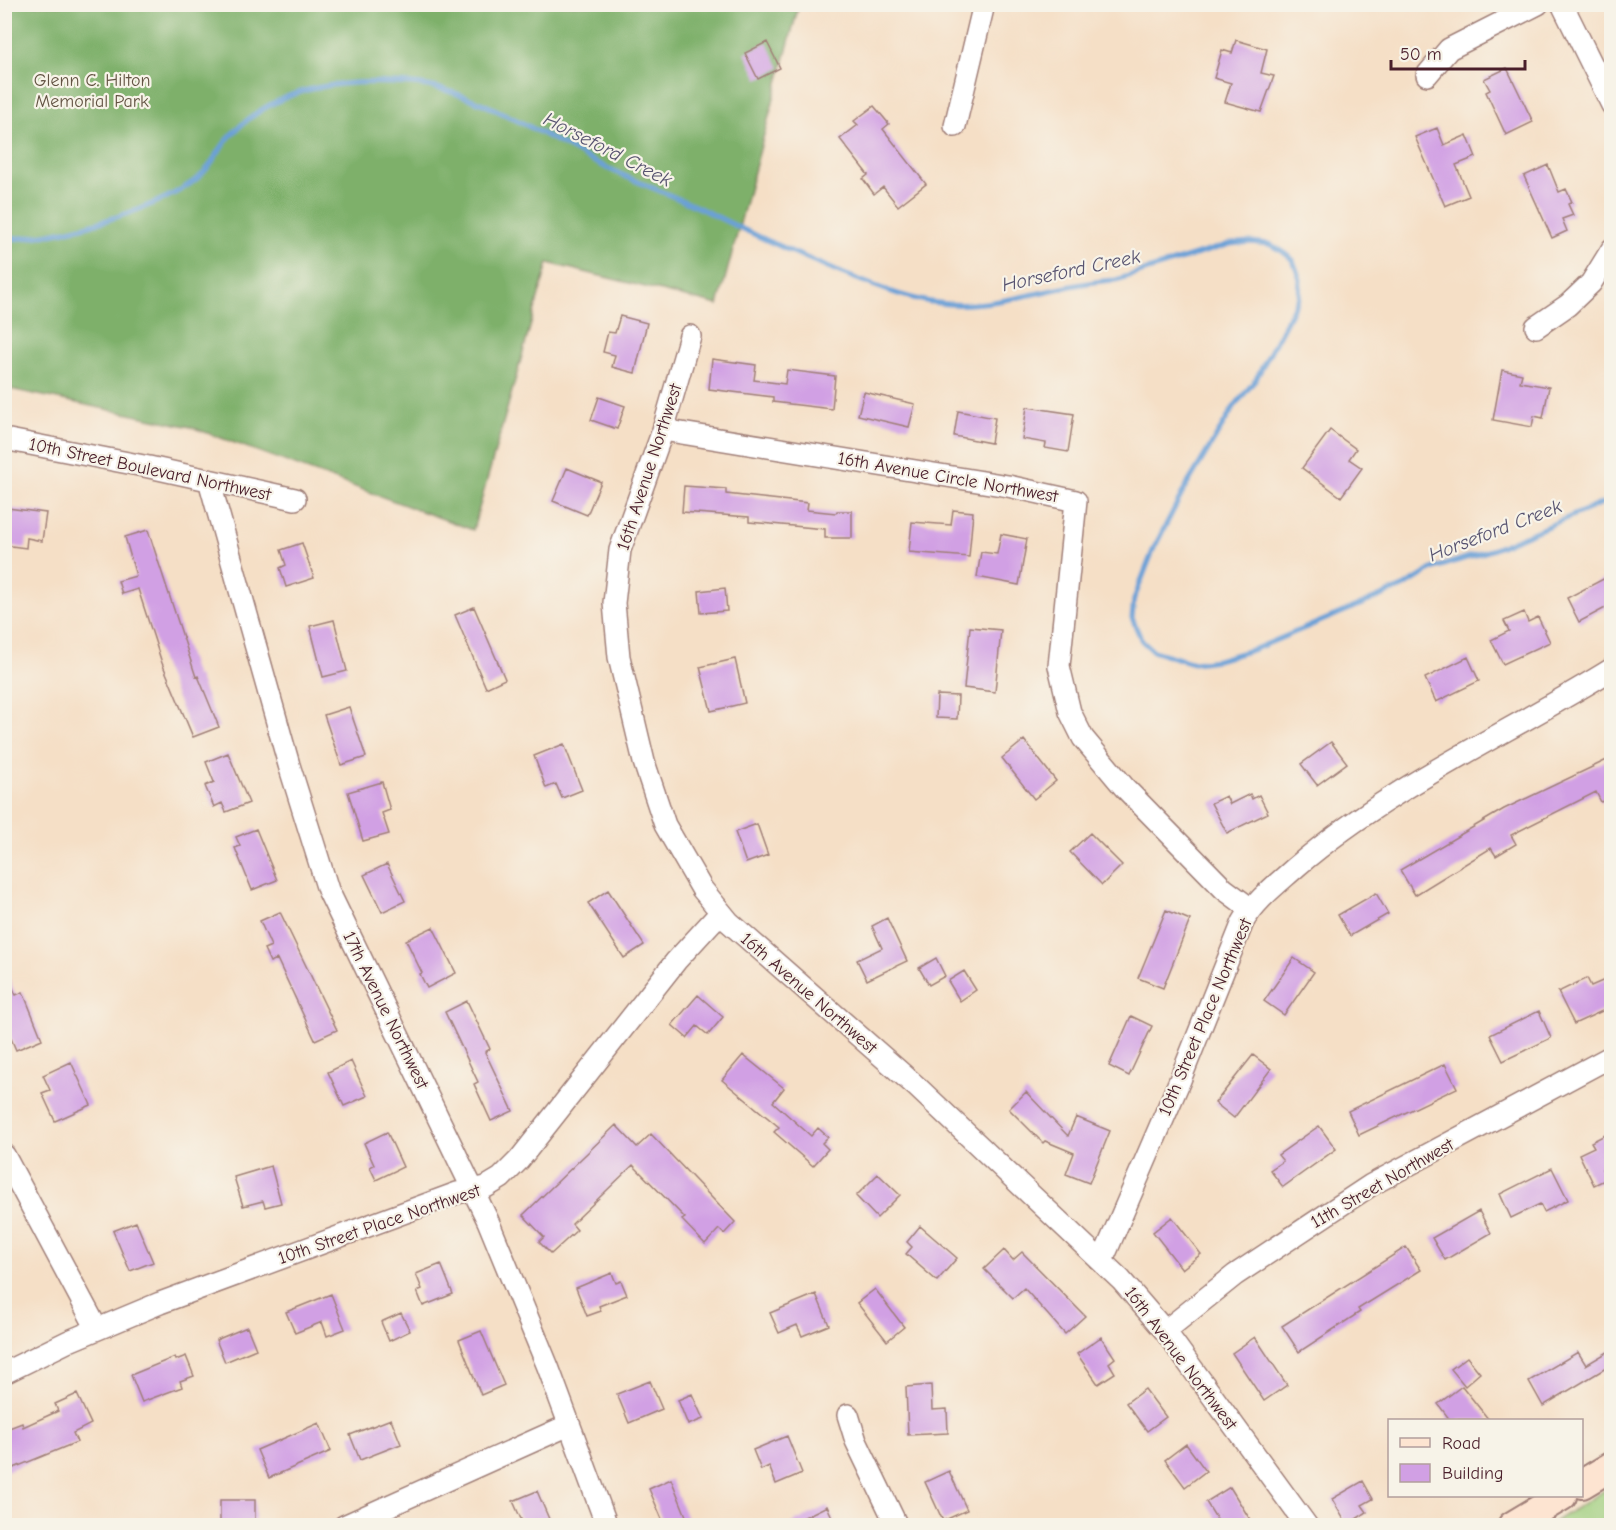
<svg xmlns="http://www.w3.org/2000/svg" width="1616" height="1530" font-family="'Comic Neue',sans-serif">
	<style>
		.green { fill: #9ecd7b; stroke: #747653; stroke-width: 1.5 }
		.forest { fill: #7eb06b; stroke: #64684b; stroke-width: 1.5 }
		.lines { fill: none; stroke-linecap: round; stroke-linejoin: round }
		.stream { stroke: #6aa0d7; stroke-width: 5 }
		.building { fill: #d1a0e4 }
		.street-casing { stroke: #a07f78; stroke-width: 24 }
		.secondary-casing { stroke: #a07f78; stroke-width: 32 }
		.street { stroke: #fff; stroke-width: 21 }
		.secondary { stroke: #fde4d1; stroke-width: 28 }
		.labels { text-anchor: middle; stroke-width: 4.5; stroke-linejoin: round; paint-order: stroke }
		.park-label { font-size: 18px; fill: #635343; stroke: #f7f3e8 }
		.street-label { font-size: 18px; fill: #4a1f2b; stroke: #f7f3e8 }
		.water-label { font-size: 20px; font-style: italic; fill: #575370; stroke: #f7f3e8 }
	</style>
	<rect width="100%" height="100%" fill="#f7f3e8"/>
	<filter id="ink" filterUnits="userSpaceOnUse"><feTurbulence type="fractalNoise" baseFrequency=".0167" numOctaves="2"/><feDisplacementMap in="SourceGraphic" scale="12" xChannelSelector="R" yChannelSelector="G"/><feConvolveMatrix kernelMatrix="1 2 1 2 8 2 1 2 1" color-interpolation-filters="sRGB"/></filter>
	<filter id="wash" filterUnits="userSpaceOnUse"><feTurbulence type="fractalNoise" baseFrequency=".008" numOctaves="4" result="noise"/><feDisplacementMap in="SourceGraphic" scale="24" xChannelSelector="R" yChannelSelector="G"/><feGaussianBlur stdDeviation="1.35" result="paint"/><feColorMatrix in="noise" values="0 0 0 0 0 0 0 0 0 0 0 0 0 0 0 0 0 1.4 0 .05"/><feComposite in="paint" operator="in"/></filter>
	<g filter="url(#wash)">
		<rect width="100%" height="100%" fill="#f5dfc6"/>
		<path class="green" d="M1611 1486V1525H1549Z"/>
		<path class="forest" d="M5 5H799L718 305 548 263 473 530 191 427 5 388Z"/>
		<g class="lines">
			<path class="stream" d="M4 239C56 238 152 212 194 181 211 169 218 149 232 134 281 83 346 79 412 84 471 88 543 136 595 162 628 179 662 191 695 206 745 231 793 253 844 274 872 285 901 297 931 302 995 313 1054 283 1116 280L1230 244 1250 242 1269 244 1282 251 1293 260 1300 279 1299 297 1256 379 1234 407 1185 488 1154 548 1134 599 1132 618 1142 641 1153 651 1194 663 1217 660 1255 649 1405 586 1432 569 1494 549 1612 499"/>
		</g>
		<g id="blocks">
			<path class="building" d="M1236 40 1267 49 1261 73 1274 76 1261 112 1225 102 1231 83 1214 78 1222 50 1232 53Z
				M767 42 780 68 758 79 745 53Z
				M1507 68 1533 122 1506 135 1486 92 1490 90 1484 79Z
				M874 106 889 124 883 129 926 184 898 206 883 187 874 194 863 179 868 175 840 139 858 125 854 121Z
				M1437 128 1444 145 1467 135 1476 157 1456 165 1469 196 1445 206 1415 137Z
				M1548 165 1559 192 1566 189 1572 202 1568 204 1573 215 1562 219 1567 231 1552 238 1524 176Z
				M620 316 647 323 635 373 612 367 615 355 603 352 608 332 615 333Z
				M712 359 756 365 754 380 785 384 787 370 835 376 832 409 773 402V397L709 389Z
				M1502 370 1522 374 1520 382 1549 387 1543 418 1534 416 1532 427 1493 420Z
				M864 392 915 404 909 427 858 415Z
				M599 397 625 406 617 429 591 420Z
				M1027 407 1074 414 1068 452 1045 448 1046 443 1022 439Z
				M958 411 995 418 991 443 954 436Z
				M1330 430 1356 449 1349 459 1362 468 1341 497 1302 468Z
				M567 468 601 482 587 515 553 501Z
				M684 486 726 489V494L808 503 807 510 836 513 837 511H852V538H825V529L749 522V517L682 512Z
				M7 508 46 513 42 541 27 538 26 548 4 545Z
				M953 510 973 512 969 557 909 552 912 522 951 525Z
				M148 530 196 677 198 676 219 727 193 737 162 663 138 589 122 594 118 581 136 576 125 537Z
				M1001 534 1027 539 1019 585 977 577 981 552 997 554Z
				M302 543 314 578 286 587 280 568 286 565 281 550Z
				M1611 575V605L1579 622 1567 598Z
				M725 588 727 611 701 613 699 591Z
				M474 607 505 679 486 688 455 615Z
				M1524 612 1528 622 1538 617 1550 642 1503 664 1491 640 1509 631 1504 621Z
				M334 620 347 671 323 677 310 626Z
				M970 627 1001 630 995 692 964 688Z
				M1468 657 1479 681 1436 702 1425 678Z
				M735 659 745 703 711 711 700 667Z
				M937 695 958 696 957 719 936 718Z
				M349 707 366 757 341 765 324 715Z
				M1024 740 1056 781 1034 799 1002 758Z
				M1331 742 1347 763 1317 785 1301 764Z
				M564 744 582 790 562 798 556 784 546 788 534 756Z
				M228 753 249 803 226 812 222 803 214 807 205 786 214 782 206 762Z
				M1611 758V797L1601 802 1596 792 1511 835 1516 844 1496 856 1491 848 1415 895 1400 870 1504 809Z
				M382 782 390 810 382 813 389 834 363 841 348 792Z
				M1250 794 1252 799 1259 795 1268 813 1227 833 1211 803 1226 796 1230 804Z
				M757 824 768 855 746 863 735 832Z
				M256 829 277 880 252 890 235 848 240 846 236 837Z
				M1090 833 1122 865 1102 885 1070 852Z
				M387 864 405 901 382 912 364 875Z
				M608 890 644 945 624 958 588 903Z
				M1376 893 1388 914 1350 936 1338 915Z
				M1166 910 1190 920 1163 988 1138 978Z
				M280 912 337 1030 315 1040 277 959 270 962 264 949 271 946 260 921Z
				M887 918 907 961 867 980 857 960 882 948 872 926Z
				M433 927 456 973 427 988 420 974 422 973 406 940Z
				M936 958 945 976 929 985 919 968Z
				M1294 958 1314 972 1284 1015 1264 1001Z
				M4 969 16 995 23 992 42 1039 16 1050 4 1022Z
				M964 971 976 990 960 1001 948 981Z
				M1587 978 1591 986 1607 979 1611 989V1007L1574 1024 1558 992Z
				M698 995 723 1017 708 1035 697 1026 687 1038 672 1025Z
				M467 1001 490 1049 485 1052 513 1111 491 1121 474 1084 478 1082 445 1012Z
				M1539 1011 1551 1038 1503 1061 1490 1035Z
				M1131 1016 1152 1026 1129 1076 1109 1066Z
				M743 1055 784 1088 773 1102 811 1136 818 1128 828 1137 822 1143 828 1149 813 1166 774 1132 779 1127 722 1080Z
				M1253 1055 1271 1069 1234 1118 1215 1103Z
				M351 1061 367 1096 344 1106 328 1072Z
				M71 1062 91 1105 55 1121 42 1093 50 1090 43 1075Z
				M1445 1064 1457 1088 1359 1135 1348 1111Z
				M1026 1092 1068 1136 1076 1117 1110 1131 1089 1183 1066 1174 1074 1153 1045 1141 1043 1143 1009 1109Z
				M616 1125 637 1147 651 1134 735 1222 724 1234 719 1229 705 1244 682 1220 685 1218 633 1165 572 1224 577 1230 551 1254 539 1242 544 1237 523 1215Z
				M1319 1126 1336 1149 1283 1187 1270 1170 1283 1161 1278 1155Z
				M387 1132 403 1167 376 1180 370 1167 374 1165 364 1143Z
				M1611 1132V1164L1602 1169 1607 1179 1594 1185 1579 1154 1594 1147 1591 1142Z
				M271 1166 281 1203 265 1207 263 1201 243 1206 234 1177Z
				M1552 1168 1568 1200 1544 1212 1540 1204 1511 1218 1500 1194Z
				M878 1174 900 1195 877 1218 856 1196Z
				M1479 1211 1491 1233 1445 1260 1432 1238Z
				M1172 1217 1201 1254 1182 1269 1153 1232Z
				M136 1222 153 1262 130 1271 113 1231Z
				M920 1226 957 1258 937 1281 906 1254 912 1247 907 1242Z
				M1406 1247 1421 1270 1358 1309 1360 1312 1299 1352 1282 1326Z
				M1004 1250 1013 1260 1022 1252 1085 1316 1065 1334 1024 1288 1013 1298 984 1269Z
				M441 1264 453 1294 423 1306 417 1291 422 1289 416 1274Z
				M612 1273 616 1283 621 1281 627 1295 599 1306 601 1311 587 1316 576 1288Z
				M875 1289 904 1327 887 1341 857 1303Z
				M331 1294 345 1329 327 1336 322 1322 295 1333 286 1312Z
				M816 1294 829 1325 802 1336 797 1325 779 1333 770 1313Z
				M401 1313 410 1331 389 1341 381 1322Z
				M247 1327 256 1349 225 1362 216 1340Z
				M481 1331 504 1385 481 1395 459 1340Z
				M1101 1337 1115 1358 1109 1363 1115 1373 1098 1384 1077 1354Z
				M1255 1337 1287 1385 1264 1401 1232 1353Z
				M1611 1350V1365L1543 1406 1529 1381 1578 1352 1586 1365Z
				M186 1356 194 1376 180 1381 182 1387 142 1402 131 1375 175 1357 176 1360Z
				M1467 1357 1480 1373 1465 1386 1451 1369Z
				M650 1381 662 1409 629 1423 617 1394Z
				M931 1385 932 1410 947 1409 948 1433 908 1435 906 1387Z
				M1462 1386 1489 1420H1450L1438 1404Z
				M1145 1389 1166 1417 1147 1431 1126 1403Z
				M77 1394 91 1424 73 1433 77 1442 4 1472V1430L22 1423 23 1427 58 1411 55 1404Z
				M692 1394 703 1419 688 1425 678 1400Z
				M391 1419 401 1444 360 1460 350 1435Z
				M319 1423 331 1451 269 1478 257 1450Z
				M787 1436 802 1473 776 1484 769 1466 761 1470 753 1450Z
				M1186 1444 1206 1471 1185 1487 1165 1460Z
				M949 1471 967 1510 943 1521 925 1482Z
				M671 1479 690 1526H665L649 1489Z
				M1363 1481 1373 1499 1362 1505 1367 1512 1347 1525 1332 1499Z
				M1230 1487 1254 1526H1221L1206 1502Z
				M537 1491 552 1526H524L513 1501Z
				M220 1500H255V1521H249V1526H220Z
				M827 1506 836 1526H786Z"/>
		</g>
	</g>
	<g filter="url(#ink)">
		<use href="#blocks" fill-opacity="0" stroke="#a07f78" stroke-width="1.5"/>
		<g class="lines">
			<g class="street-casing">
				<path id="street" d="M1562 4 1612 105
					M1427 75 1449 49 1538 4
					M955 126 984 4
					M1536 327 1568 305 1591 283 1612 249
					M690 336 663 430 620 550 614 603 619 657 644 762 665 825 702 889 729 922 917 1087 1121 1280 1165 1331 1307 1526
					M663 430 1008 486 1076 501 1059 666 1070 712 1083 738 1124 787 1224 889 1251 909
					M4 439 149 467 295 499
					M209 480 289 765 328 890 488 1221 548 1367 607 1526
					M4 1155 97 1329
					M1102 1261 1180 1080 1243 922C1256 900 1276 885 1296 867 1391 785 1506 735 1612 669
					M1165 1331 1235 1275 1371 1185 1612 1056
					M4 1373 69 1341 160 1303 457 1193 486 1187 501 1178 519 1160 676 961 720 913
					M848 1415 856 1441 897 1526
					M344 1526 569 1425"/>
			</g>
			<g class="secondary-casing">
				<path id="secondary" d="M1582 1484 1612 1466
					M1512 1526 1562 1496"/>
			</g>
			<use href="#street" class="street"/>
			<use href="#secondary" class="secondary"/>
		</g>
	</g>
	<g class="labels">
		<g class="park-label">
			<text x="92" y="86">Glenn C. Hilton<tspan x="92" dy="21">Memorial Park</tspan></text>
		</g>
		<g class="street-label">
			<text transform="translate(649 467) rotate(-72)" y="6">16th Avenue Northwest</text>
			<text transform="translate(150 469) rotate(12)" y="6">10th Street Boulevard Northwest</text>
			<text transform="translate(948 477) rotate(10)" y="6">16th Avenue Circle Northwest</text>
			<text transform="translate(809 993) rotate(41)" y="6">16th Avenue Northwest</text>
			<text transform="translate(386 1010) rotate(64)" y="6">17th Avenue Northwest</text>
			<text transform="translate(1205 1017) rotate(-67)" y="6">10th Street Place Northwest</text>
			<text transform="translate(1382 1183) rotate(-30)" y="6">11th Street Northwest</text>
			<text transform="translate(379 1224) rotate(-19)" y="6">10th Street Place Northwest</text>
			<text transform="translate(1181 1358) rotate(53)" y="6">16th Avenue Northwest</text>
		</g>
		<g class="water-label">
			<text transform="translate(608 149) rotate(27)" y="7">Horseford Creek</text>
			<text transform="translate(1071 270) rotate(-12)" y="7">Horseford Creek</text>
			<text transform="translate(1495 530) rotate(-21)" y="7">Horseford Creek</text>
		</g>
	</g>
	<rect width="1616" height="1530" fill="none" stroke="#f7f3e8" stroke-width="24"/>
	<rect x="1388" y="1419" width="195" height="78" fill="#f7f3e8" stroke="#b29e9c" stroke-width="1.5"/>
	<rect x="1400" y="1438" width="30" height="9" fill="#fde4d1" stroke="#b29e9c" stroke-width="1.5"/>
	<text x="1442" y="1449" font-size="18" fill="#4a1f2b">Road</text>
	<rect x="1400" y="1464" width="30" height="18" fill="#d1a0e4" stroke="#b29e9c" stroke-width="1.5"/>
	<text x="1442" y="1479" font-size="18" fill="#4a1f2b">Building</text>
	<path d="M1391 60v9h134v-9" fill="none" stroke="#4a1f2b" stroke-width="3"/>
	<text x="1400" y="60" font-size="18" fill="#4a1f2b" stroke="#f7f3e8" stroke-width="4.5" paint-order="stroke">50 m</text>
</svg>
